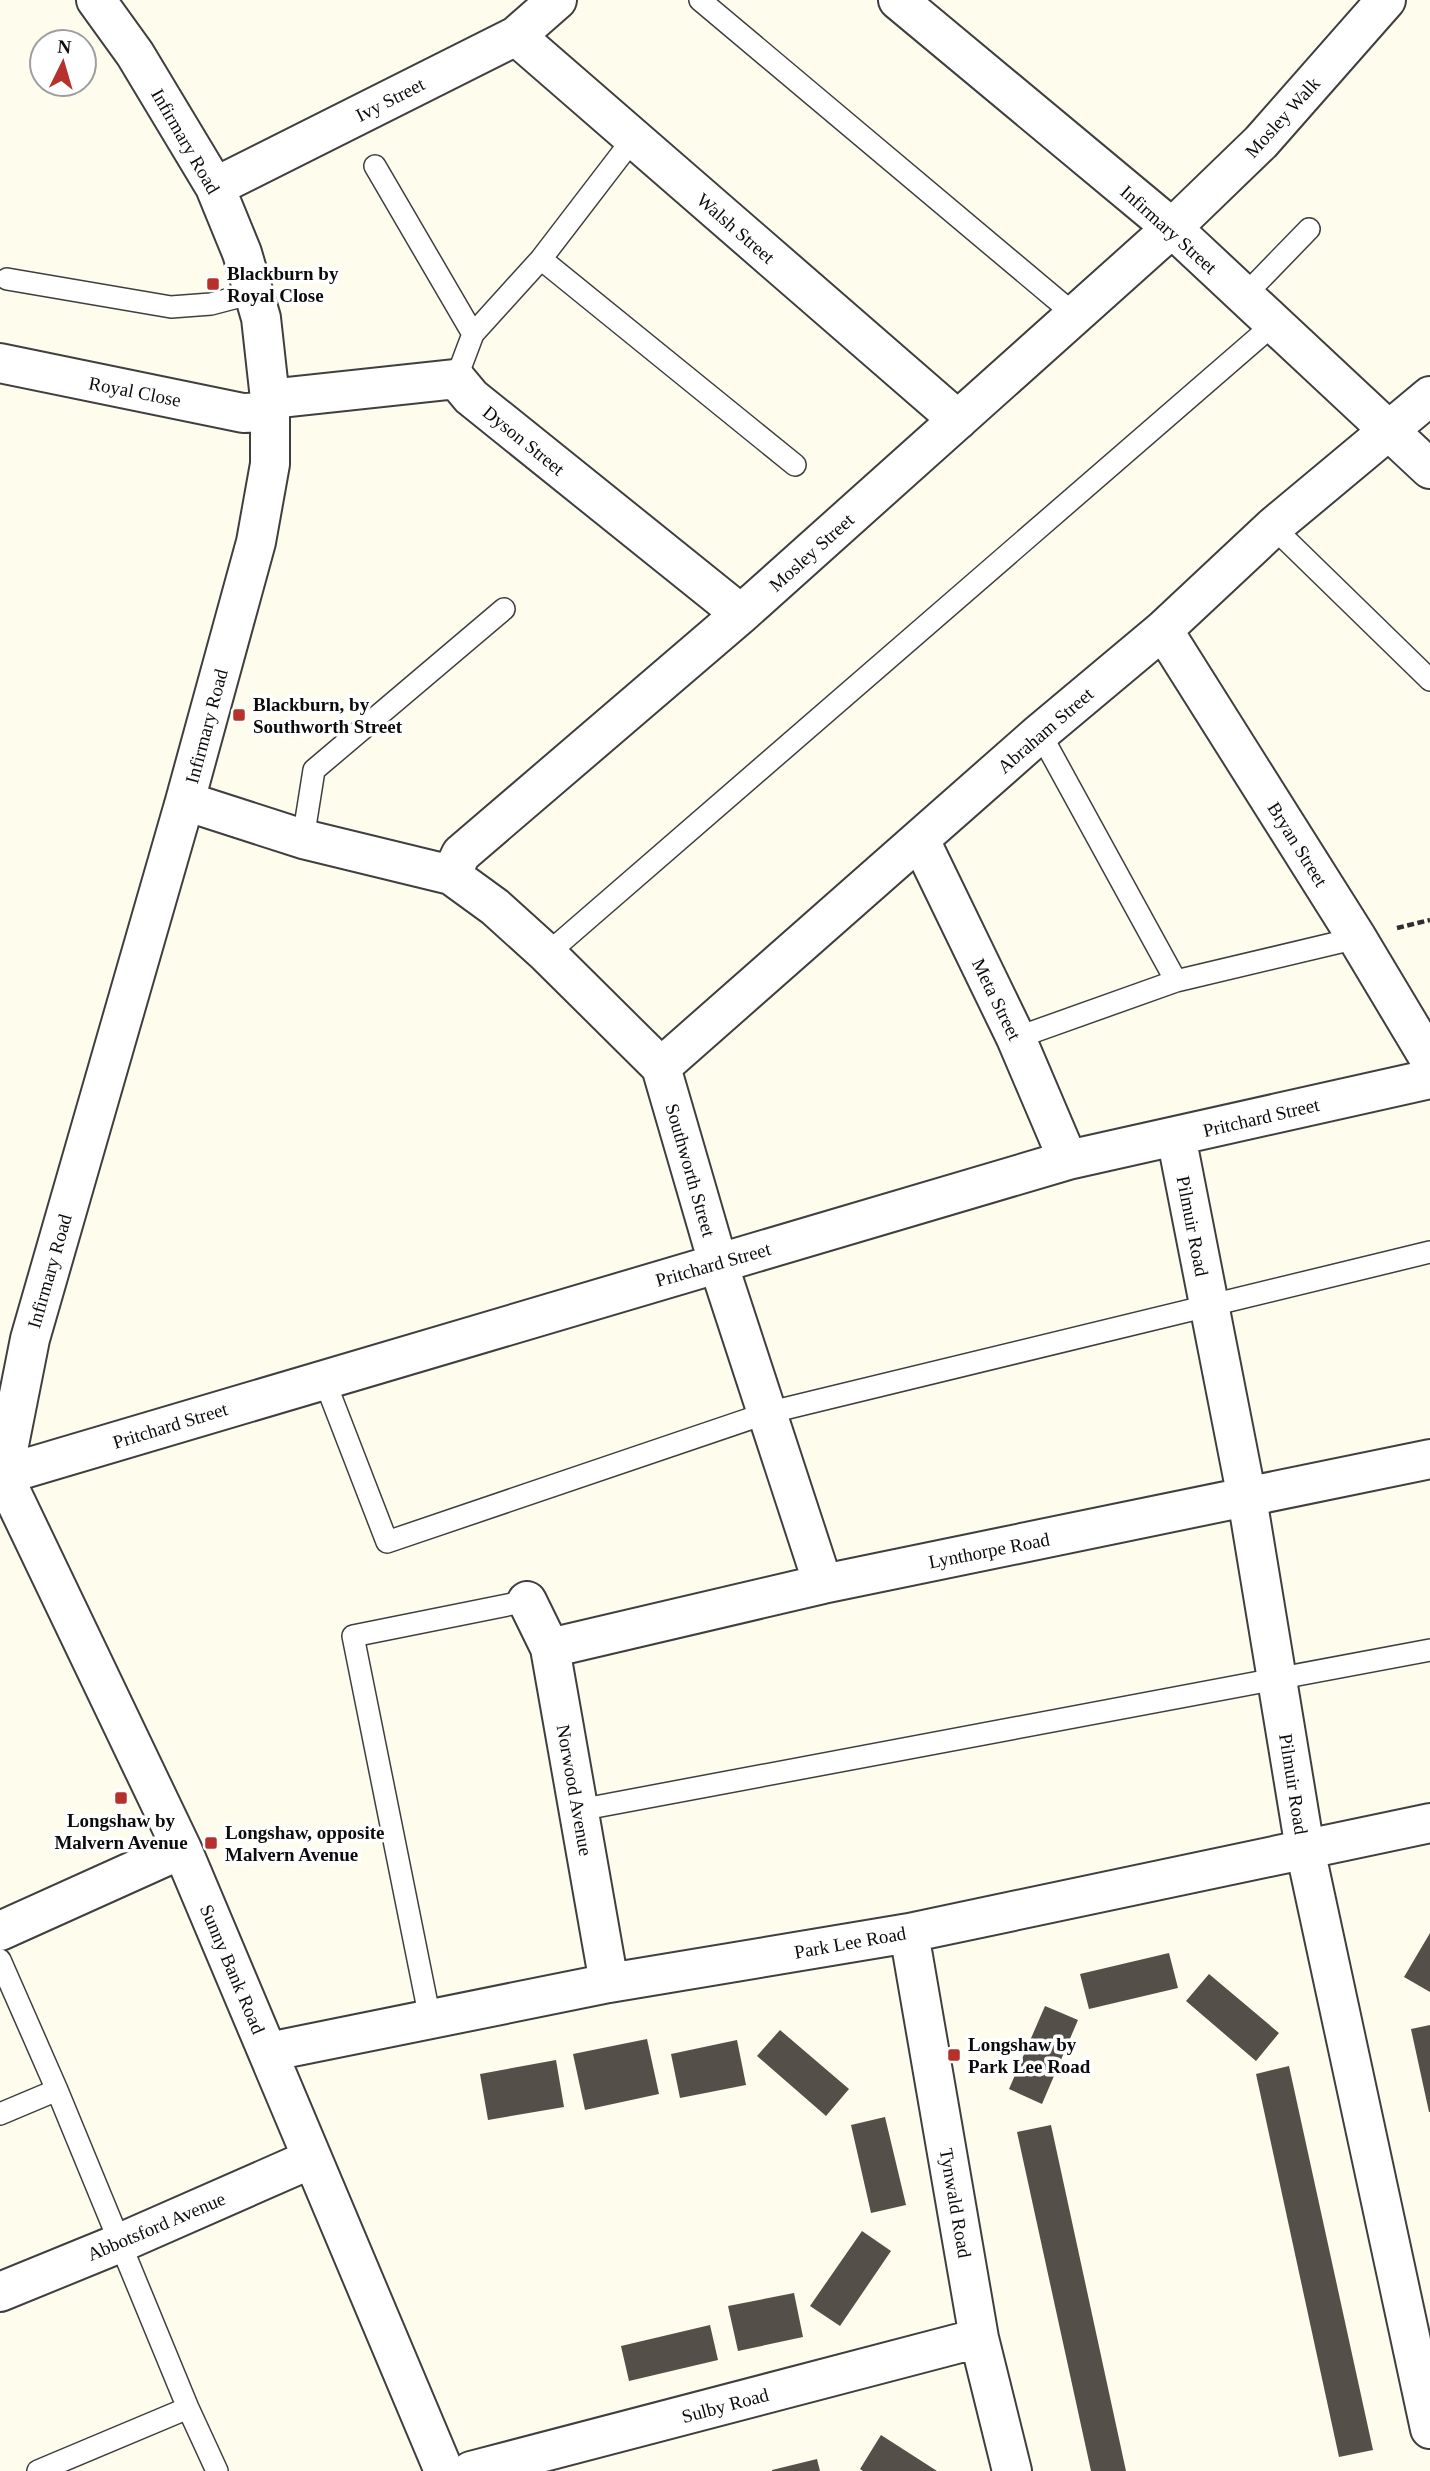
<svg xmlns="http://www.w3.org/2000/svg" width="1430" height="2471" font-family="Georgia,serif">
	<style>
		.building { fill: #554f49 }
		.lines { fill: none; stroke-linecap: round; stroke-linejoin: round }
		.lane-casing { stroke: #3f3f3f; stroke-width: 24 }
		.street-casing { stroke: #3f3f3f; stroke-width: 42 }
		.path { stroke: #2e2e2e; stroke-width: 4.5; stroke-dasharray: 7 3.5; stroke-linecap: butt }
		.lane { stroke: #fff; stroke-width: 21 }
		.street { stroke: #fff; stroke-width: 38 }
		.poi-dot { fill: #b6312b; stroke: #fff; stroke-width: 2.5 }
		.labels { text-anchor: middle; stroke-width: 7; stroke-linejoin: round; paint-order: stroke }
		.street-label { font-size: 19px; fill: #0c0c0c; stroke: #fff }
		.poi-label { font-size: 19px; font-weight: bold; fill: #0c0c0c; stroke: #fff; text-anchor: start }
	</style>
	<rect width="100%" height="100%" fill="#fefced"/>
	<path class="building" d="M1430 1933V1992L1404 1977Z
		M1169 1953 1178 1988 1089 2009 1080 1974Z
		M1209 1974 1279 2033 1256 2061 1186 2001Z
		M1045 2006 1078 2020 1042 2104 1009 2089Z
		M1430 2025V2112H1429L1411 2029Z
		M780 2030 849 2089 826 2116 757 2056Z
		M647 2039 659 2094 585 2110 573 2054Z
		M737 2040 746 2085 680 2098 671 2054Z
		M556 2060 564 2107 488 2120 480 2074Z
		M1289 2066 1373 2450 1339 2457 1256 2074Z
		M885 2117 906 2205 871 2213 851 2125Z
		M1051 2125 1126 2471H1091L1017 2132Z
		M862 2231 891 2251 840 2326 810 2306Z
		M794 2293 803 2337 738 2351 728 2306Z
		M710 2325 718 2360 629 2381 621 2346Z
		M881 2435 937 2471H863L860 2469Z
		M817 2459 820 2471H772V2470Z"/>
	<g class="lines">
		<g class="lane-casing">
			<path id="lane" d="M700 0 1075 315
				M375 166 473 334
				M541 259 795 465
				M7 279 171 307 211 304 253 293
				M1244 296 1309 229
				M456 379 473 334 541 259 633 139
				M1273 527 1430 680
				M1040 733 1176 981
				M303 839 314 770 504 609
				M547 954 1275 323
				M1016 1038 1176 981 1357 938
				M324 1379 387 1542 767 1413 1430 1252
				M579 1810 1430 1650
				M0 1960 57 2090 188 2408
				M430 2019 353 1636 527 1601
				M0 2114 57 2090
				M38 2471 188 2408 217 2471"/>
		</g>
		<g class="street-casing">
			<path id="street" d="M898 0 1172 228 1430 469
				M516 36 958 420
				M215 187 516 36 557 0
				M0 363 243 413 270 412
				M270 399 456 379 471 397 741 614
				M1163 630 1357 938 1430 1060
				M185 801 303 839 451 875 495 907 547 954 661 1067 718 1263 823 1584
				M920 840 1016 1038 1068 1160
				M451 875 461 854 741 614 1172 228 1261 142 1386 0
				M661 1067 1040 733 1163 630 1273 527 1430 396
				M1176 1136 1247 1498 1305 1849 1430 2429
				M3 1475 30 1339 185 801 256 542 270 464V399L261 318 242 253 215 187 135 54 96 0
				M3 1475 1068 1160 1430 1079
				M3 1475 182 1849 444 2471
				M527 1601 550 1648 609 1983
				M550 1648 823 1584 1430 1459
				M0 1931 182 1849
				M909 1933 979 2338 1012 2471
				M268 2052 609 1983 909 1933 1430 1823
				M0 2292 120 2243 311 2159
				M471 2471 979 2338"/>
		</g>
		<path class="path" d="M1397 928 1430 920"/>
		<use href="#lane" class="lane"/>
		<use href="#street" class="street"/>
	</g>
	<g class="poi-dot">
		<rect x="206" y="277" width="14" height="14" rx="3.5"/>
		<rect x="232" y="708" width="14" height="14" rx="3.5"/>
		<rect x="114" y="1791" width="14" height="14" rx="3.5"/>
		<rect x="204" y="1836" width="14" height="14" rx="3.5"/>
		<rect x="947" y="2048" width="14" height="14" rx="3.5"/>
	</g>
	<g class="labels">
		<g class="street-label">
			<text transform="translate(390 99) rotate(-27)" y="7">Ivy Street</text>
			<text transform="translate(1282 117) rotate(-48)" y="7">Mosley Walk</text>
			<text transform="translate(186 141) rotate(60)" y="7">Infirmary Road</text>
			<text transform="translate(736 228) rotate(41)" y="7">Walsh Street</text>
			<text transform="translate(1169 229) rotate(42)" y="7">Infirmary Street</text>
			<text transform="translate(135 391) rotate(11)" y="7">Royal Close</text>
			<text transform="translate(524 440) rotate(39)" y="7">Dyson Street</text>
			<text transform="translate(811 552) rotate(-42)" y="7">Mosley Street</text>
			<text transform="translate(206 726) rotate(-75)" y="7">Infirmary Road</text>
			<text transform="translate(1045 730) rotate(-41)" y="7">Abraham Street</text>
			<text transform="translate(1298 844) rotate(58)" y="7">Bryan Street</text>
			<text transform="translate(997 999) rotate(64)" y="7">Meta Street</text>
			<text transform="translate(1261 1117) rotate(-13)" y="7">Pritchard Street</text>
			<text transform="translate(691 1170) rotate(74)" y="7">Southworth Street</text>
			<text transform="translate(1193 1226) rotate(79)" y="7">Pilmuir Road</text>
			<text transform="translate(713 1264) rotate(-16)" y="7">Pritchard Street</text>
			<text transform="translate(49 1271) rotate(-74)" y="7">Infirmary Road</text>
			<text transform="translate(170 1425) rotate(-17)" y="7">Pritchard Street</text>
			<text transform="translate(989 1550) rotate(-11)" y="7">Lynthorpe Road</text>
			<text transform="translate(1294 1784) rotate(81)" y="7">Pilmuir Road</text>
			<text transform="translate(575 1790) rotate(80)" y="7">Norwood Avenue</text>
			<text transform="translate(850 1942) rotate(-10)" y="7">Park Lee Road</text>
			<text transform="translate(233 1969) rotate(67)" y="7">Sunny Bank Road</text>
			<text transform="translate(956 2203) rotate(80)" y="7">Tynwald Road</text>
			<text transform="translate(156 2226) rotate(-23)" y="7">Abbotsford Avenue</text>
			<text transform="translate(725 2405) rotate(-15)" y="7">Sulby Road</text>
		</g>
		<g class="poi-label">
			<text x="227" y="280">Blackburn by<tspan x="227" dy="22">Royal Close</tspan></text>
			<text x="253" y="711">Blackburn, by<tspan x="253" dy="22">Southworth Street</tspan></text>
			<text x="121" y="1827" text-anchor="middle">Longshaw by<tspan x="121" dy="22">Malvern Avenue</tspan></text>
			<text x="225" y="1839">Longshaw, opposite<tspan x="225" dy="22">Malvern Avenue</tspan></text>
			<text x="968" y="2051">Longshaw by<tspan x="968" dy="22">Park Lee Road</tspan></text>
		</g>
	</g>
	<g transform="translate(63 63) rotate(5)"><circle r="33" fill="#ffffff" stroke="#9e9e9e" stroke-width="2"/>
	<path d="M0-5L12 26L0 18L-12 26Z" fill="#b6312b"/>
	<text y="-10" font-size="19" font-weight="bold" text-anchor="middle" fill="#0c0c0c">N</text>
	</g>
</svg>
